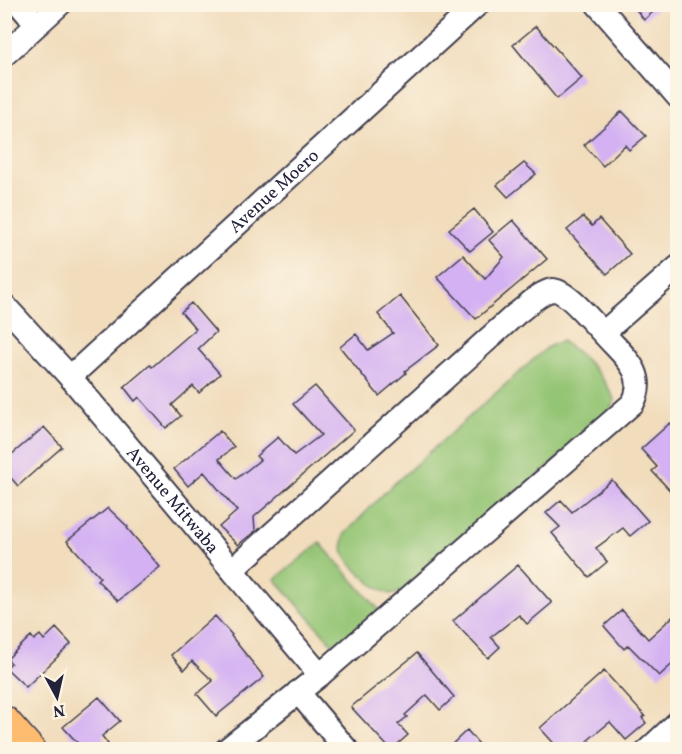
<svg xmlns="http://www.w3.org/2000/svg" width="682" height="754" font-family="Vollkorn,serif">
	<style>
		.green { fill: #94c575; stroke: #5b7458; stroke-width: 1.5 }
		.building { fill: #d4b1f3 }
		.lines { fill: none; stroke-linecap: round; stroke-linejoin: round }
		.minor-casing { stroke: #413e4e; stroke-width: 26 }
		.highway-casing { stroke: #413e4e; stroke-width: 36 }
		.minor { stroke: #fff; stroke-width: 22 }
		.highway { stroke: #fdbc6f; stroke-width: 33 }
		.labels { text-anchor: middle; stroke-width: 6; stroke-linejoin: round; paint-order: stroke }
		.street-label { font-size: 18px; fill: #22223b; stroke: #fcf5e5 }
	</style>
	<rect width="100%" height="100%" fill="#fcf5e5"/>
	<filter id="ink" filterUnits="userSpaceOnUse"><feTurbulence type="fractalNoise" baseFrequency=".0167" numOctaves="2"/><feDisplacementMap in="SourceGraphic" scale="12" xChannelSelector="R" yChannelSelector="G"/><feConvolveMatrix kernelMatrix="1 2 1 2 8 2 1 2 1" color-interpolation-filters="sRGB"/></filter>
	<filter id="wash" filterUnits="userSpaceOnUse"><feTurbulence type="fractalNoise" baseFrequency=".008" numOctaves="4" result="noise"/><feDisplacementMap in="SourceGraphic" scale="24" xChannelSelector="R" yChannelSelector="G"/><feGaussianBlur stdDeviation="1.35" result="paint"/><feColorMatrix in="noise" values="0 0 0 0 0 0 0 0 0 0 0 0 0 0 0 0 0 1.4 0 .05"/><feComposite in="paint" operator="in"/></filter>
	<g filter="url(#wash)">
		<rect width="100%" height="100%" fill="#f1dcbb"/>
		<path class="green" d="M561 341C584 355 603 376 615 400L607 416 407 589C403 590 398 594 394 594 381 596 349 565 344 553 342 547 343 541 344 535L387 490 534 359 548 347Z
			M320 543 380 611 336 648 275 579Z"/>
		<g id="blocks">
			<path class="building" d="M632 4H662L644 20Z
				M536 26 582 78 557 99 513 45Z
				M622 111 646 136 629 150 625 145 603 166 584 145Z
				M524 163 536 174 508 197 497 185Z
				M474 209 493 232 470 251 449 229Z
				M583 217 592 226 599 219 630 254 607 274 567 230Z
				M513 220 547 259 476 319 437 277 463 255 485 279 504 257 489 240Z
				M400 296 439 345 405 371 406 373 379 396 340 347 356 334 368 350 393 333 378 314Z
				M191 303 216 332 198 349 220 374 199 393 193 386 172 405 181 416 166 428 139 397 135 401 124 387 150 365 152 367 196 329 181 312Z
				M315 386 354 430 254 517 255 531 238 545 219 527 237 511 204 472 188 486 174 469 220 431 234 447 219 459 236 479 260 460 256 456 278 437 294 455 321 435 293 404Z
				M670 423 678 431V499L652 471 657 467 641 449Z
				M44 427 62 447 18 486 4 470V461Z
				M612 480 648 521 630 536 623 528 596 548 607 562 589 577 552 533 560 527 546 513 561 500 572 512Z
				M108 508 128 527 127 528 160 567 118 601 97 580 100 577 67 541Z
				M518 565 552 603 527 624 519 615 491 637 500 647 488 658 453 621Z
				M622 610 648 639 678 612V659L659 676 628 645 624 649 604 626Z
				M215 616 232 635 231 636 264 677 216 716 197 694 213 681 192 661 184 670 171 655Z
				M56 628 71 644 26 687 6 668 11 663 7 659 31 636 34 640 40 635 44 640Z
				M417 653 454 697 440 710 427 695 405 715 407 717 398 724 408 735 391 750 351 707Z
				M604 671 645 716 642 718 646 723 626 740 610 722 588 740 597 750H560L540 728Z
				M99 697 120 721 102 736 108 744 102 750H84L63 727Z
				M467 730 484 750H446Z"/>
		</g>
	</g>
	<g filter="url(#ink)">
		<use href="#blocks" fill-opacity="0" stroke="#413e4e" stroke-width="1.5"/>
		<g class="lines">
			<g class="minor-casing">
				<g id="minor">
					<path d="M19 4 36 24"/>
					<path d="M597 4 678 97"/>
					<path d="M4 55 60 4"/>
					<path id="s1" d="M4 305 70 377 320 675"/>
					<path id="s2" d="M70 377 478 4"/>
					<path d="M232 570 516 314C526 307 540 292 552 290 566 289 593 323 603 333L678 267"/>
					<path d="M298 692 347 750"/>
					<path d="M226 750 320 675 633 403C649 372 622 355 603 333"/>
					<path d="M648 750 678 722"/>
				</g>
			</g>
			<g class="highway-casing">
				<path id="highway" d="M4 723 28 750"/>
			</g>
			<use href="#minor" class="minor"/>
			<use href="#highway" class="highway"/>
		</g>
	</g>
	<g class="labels">
		<g class="street-label">
			<text dy="6" stroke="none"><textPath href="#s2" startOffset="276">Avenue Moero</textPath></text>
			<text dy="6" stroke="none"><textPath href="#s1" startOffset="258">Avenue Mitwaba</textPath></text>
		</g>
	</g>
	<rect width="682" height="754" fill="none" stroke="#fcf5e5" stroke-width="24"/>
	<g transform="translate(57 697) rotate(172)" stroke="#fcf5e5" stroke-width="4.5" paint-order="stroke">
	<path d="M0-4.5L10 22L0 15L-10 22Z" fill="#22223b"/>
	<text y="-9" font-size="16" font-weight="bold" text-anchor="middle" fill="#22223b">N</text>
	</g>
</svg>
